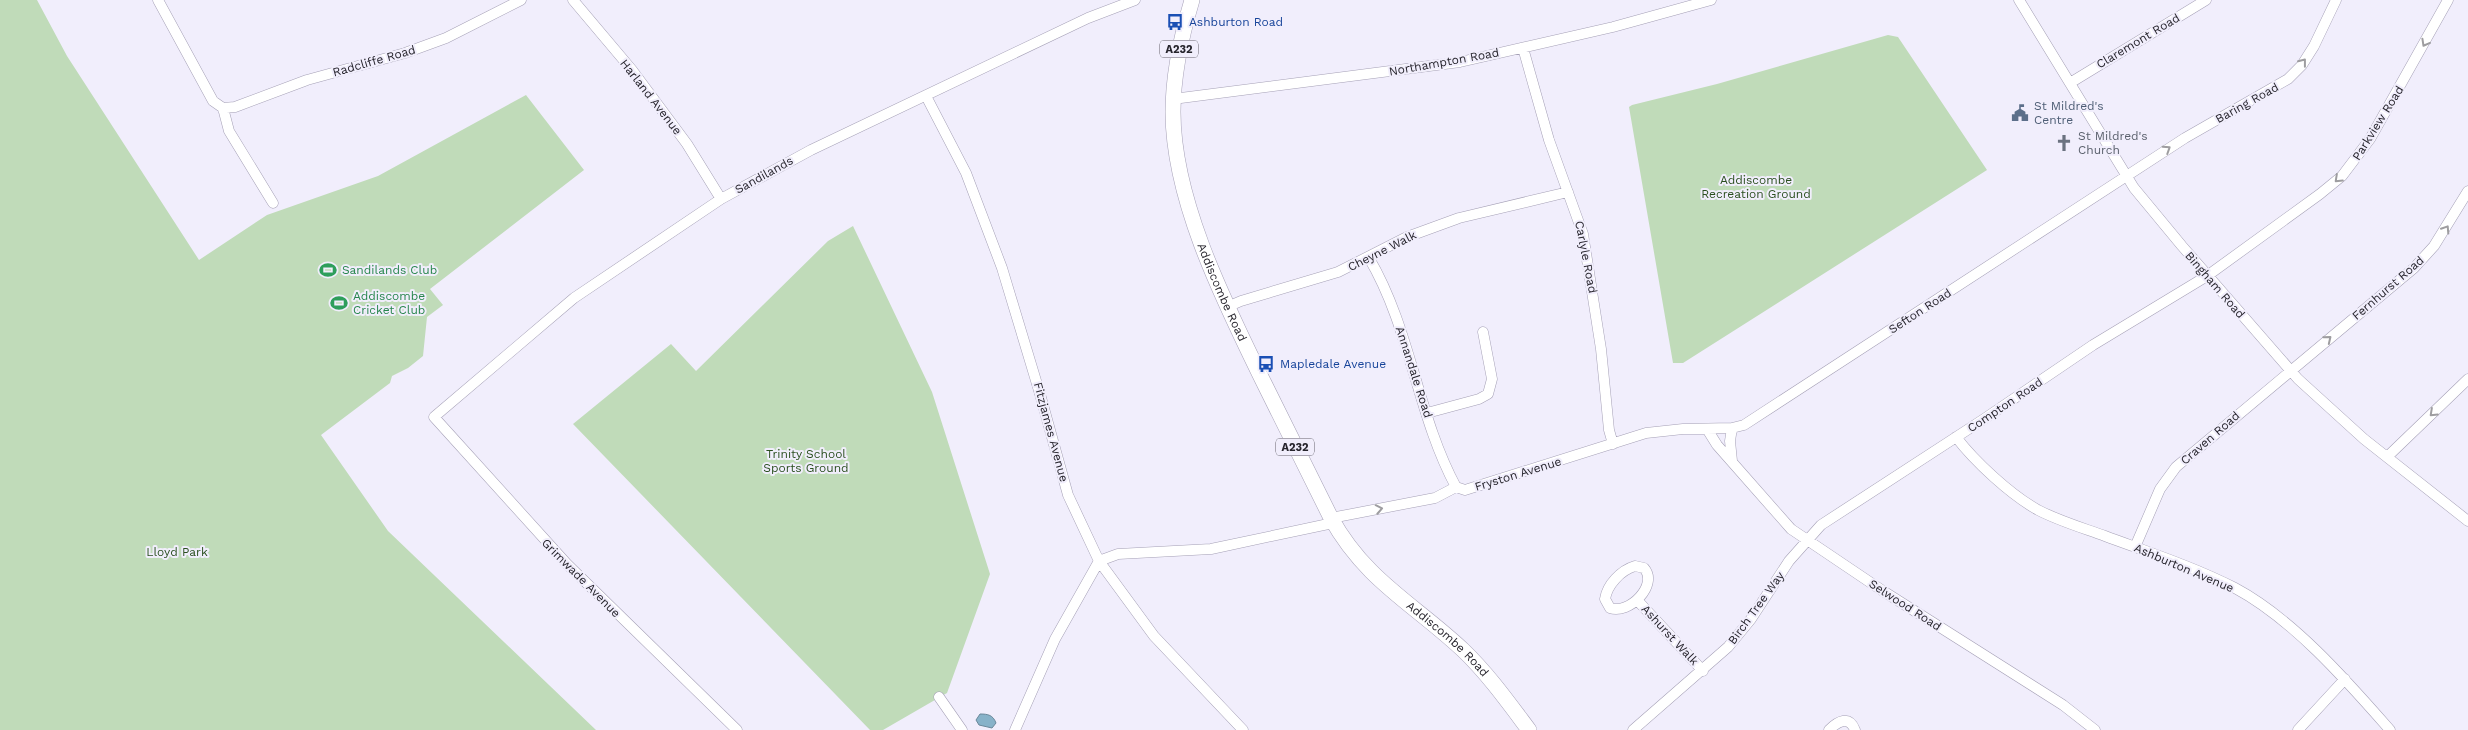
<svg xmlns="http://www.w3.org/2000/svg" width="2468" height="730" font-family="'Work Sans',sans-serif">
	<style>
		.green { fill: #c0dbb9 }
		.water { fill: #87b2c9; stroke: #6a889a }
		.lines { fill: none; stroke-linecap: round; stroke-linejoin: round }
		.minor-casing { stroke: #a5a0b6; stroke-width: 11 }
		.highway-casing { stroke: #a5a0b6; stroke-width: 16 }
		.minor { stroke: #fff; stroke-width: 10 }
		.highway { stroke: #fff; stroke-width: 15 }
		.oneway { stroke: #9e9da0 }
		.labels { text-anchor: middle; stroke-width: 4; stroke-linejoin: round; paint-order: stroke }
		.shield { fill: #f1eefc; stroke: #64616b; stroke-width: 1 }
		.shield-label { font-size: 11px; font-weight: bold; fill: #27252d }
		.transit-label { font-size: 12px; fill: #164399; stroke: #f1eefc; text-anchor: start }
		.street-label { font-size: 12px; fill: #27252d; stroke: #f1eefc }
		.service-label { font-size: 12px; fill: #4e5e75; stroke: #f1eefc; text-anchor: start }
		.worship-label { font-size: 12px; fill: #5b616d; stroke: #f1eefc; text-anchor: start }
		.park-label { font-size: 12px; fill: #2a4f1f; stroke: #f1eefc }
		.leisure-label { font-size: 12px; fill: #27864d; stroke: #f1eefc; text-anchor: start }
	</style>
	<rect width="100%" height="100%" fill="#f1eefc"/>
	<path class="green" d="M0 0H37L67 56 199 260 267 215 378 176 526 95 584 170 430 289 443 305 427 317 423 356 408 368 392 376 390 383 321 435 388 531 596 730H0Z
		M1888 35 1898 37 1987 170 1683 363H1673L1629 107 1632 105 1717 84Z
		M853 226 932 392 990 574 947 693 883 730H870L573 424 671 344 696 371 828 241Z"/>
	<path class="water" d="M980 714C988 714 993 715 996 723L992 728 979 725 976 720Z"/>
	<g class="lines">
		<g class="minor-casing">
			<path id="minor" d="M158 0 213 101 223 108 229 131 273 203
				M573 0 632 70 687 144 721 199
				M2019 0 2134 188 2182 246 2298 379 2364 439 2468 521
				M1523 48 1549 140 1583 234 1601 349 1609 430 1613 444
				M2070 83 2206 0
				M926 96 966 173 1002 268 1040 394 1068 495 1099 561 1154 636 1243 730
				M1173 99 1460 62 1613 27 1711 0
				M223 108 235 107 307 80 405 53 446 38 521 0
				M1369 258C1411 329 1417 415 1456 487
				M1227 307 1241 301 1338 272 1407 237 1459 218 1568 192
				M1427 413 1479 399 1488 394 1492 379 1483 332
				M1707 429 1717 445 1791 529 1883 591 2063 705 2095 730
				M1956 437C1975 462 2011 495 2038 510 2059 521 2083 528 2105 536 2148 552 2194 567 2235 588 2293 619 2347 681 2390 730
				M2387 457 2468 379
				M1732 461 1730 441 1732 428
				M1456 487 1465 490 1646 433 1683 429 1732 428 1744 425 2185 138 2288 79 2302 65 2314 46 2336 0
				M1331 518 1435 498 1456 487
				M2135 547 2160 489 2176 467 2414 268 2434 246 2468 191
				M1635 566 1644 568C1659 585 1629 615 1610 608L1605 599C1607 585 1621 570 1635 566Z
				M1637 600 1703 671
				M939 697 962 730
				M737 730 567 564 434 417 574 298 721 199 811 150 1088 18 1135 0
				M1015 730 1055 639 1099 561 1118 554 1211 549 1333 523
				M1633 730 1728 647 1751 619 1789 561 1821 525 1984 419 2093 345 2207 276 2320 194 2342 176 2370 139 2448 0
				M1829 730C1838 721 1849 715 1855 730
				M2298 730 2345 679"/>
		</g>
		<g class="highway-casing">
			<g id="highway">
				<path id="s1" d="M1192 0C1181 37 1173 73 1173 112 1173 200 1224 301 1262 379 1285 426 1308 472 1331 518 1365 580 1414 604 1463 650 1488 674 1508 702 1529 730"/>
			</g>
		</g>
		<use href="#minor" class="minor"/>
		<use href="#highway" class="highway"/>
	</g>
	<defs><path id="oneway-chevron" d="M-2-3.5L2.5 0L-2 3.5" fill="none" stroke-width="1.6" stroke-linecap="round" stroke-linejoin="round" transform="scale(1.25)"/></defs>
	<g class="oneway">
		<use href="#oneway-chevron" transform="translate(2425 43) rotate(119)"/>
		<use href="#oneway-chevron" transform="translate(2303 62) rotate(-52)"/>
		<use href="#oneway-chevron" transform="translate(2167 149) rotate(-33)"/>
		<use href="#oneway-chevron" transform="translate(2338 179) rotate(137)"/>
		<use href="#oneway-chevron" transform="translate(2446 229) rotate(-57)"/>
		<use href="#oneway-chevron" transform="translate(2328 339) rotate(-39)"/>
		<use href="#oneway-chevron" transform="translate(2433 413) rotate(137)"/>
		<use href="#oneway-chevron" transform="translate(1379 509) rotate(-11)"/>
	</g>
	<defs>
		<g id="bus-bare" transform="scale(1.35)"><path d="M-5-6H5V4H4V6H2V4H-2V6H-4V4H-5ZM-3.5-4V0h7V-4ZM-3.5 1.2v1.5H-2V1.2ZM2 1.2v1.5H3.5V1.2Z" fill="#1a4fb4" stroke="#f1eefc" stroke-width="2.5" paint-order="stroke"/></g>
		<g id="civic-bare" transform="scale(1.35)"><path d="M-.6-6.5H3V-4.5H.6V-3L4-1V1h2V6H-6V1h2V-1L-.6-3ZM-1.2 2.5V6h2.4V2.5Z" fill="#5c6f8a" stroke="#f1eefc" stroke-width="2.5" paint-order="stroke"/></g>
		<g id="church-bare" transform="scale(1.35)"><path d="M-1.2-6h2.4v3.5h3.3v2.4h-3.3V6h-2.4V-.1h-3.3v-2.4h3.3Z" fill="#6b7280" stroke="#f1eefc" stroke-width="2.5" paint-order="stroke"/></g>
		<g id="stadium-bare" transform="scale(1.35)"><path d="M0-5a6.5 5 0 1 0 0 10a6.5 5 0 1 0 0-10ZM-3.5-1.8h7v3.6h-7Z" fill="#2e9e5b" stroke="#f1eefc" stroke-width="2.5" paint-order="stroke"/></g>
	</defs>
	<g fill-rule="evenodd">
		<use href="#bus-bare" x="1175" y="22"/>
		<use href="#civic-bare" x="2020" y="113"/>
		<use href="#church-bare" x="2064" y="143"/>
		<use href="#stadium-bare" x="328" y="270"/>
		<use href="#stadium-bare" x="339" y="303"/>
		<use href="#bus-bare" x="1266" y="364"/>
	</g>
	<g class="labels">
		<g class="shield">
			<rect x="1160" y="40.5" width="38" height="17" rx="4"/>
			<rect x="1276" y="438.5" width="38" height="17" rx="4"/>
		</g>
		<g class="shield-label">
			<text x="1179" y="53">A232</text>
			<text x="1295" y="451">A232</text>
		</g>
		<g class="transit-label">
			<text x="1189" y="26">Ashburton Road</text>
			<text x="1280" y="368">Mapledale Avenue</text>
		</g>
		<g class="street-label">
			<text transform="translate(2138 41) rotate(-31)" y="4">Claremont Road</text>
			<text transform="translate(374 61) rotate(-16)" y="4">Radcliffe Road</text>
			<text transform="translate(1444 62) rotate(-10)" y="4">Northampton Road</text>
			<text transform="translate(651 97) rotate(52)" y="4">Harland Avenue</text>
			<text transform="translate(2247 103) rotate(-29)" y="4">Baring Road</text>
			<text transform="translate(2378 123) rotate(-58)" y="4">Parkview Road</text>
			<text transform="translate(764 175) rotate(-29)" y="4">Sandilands</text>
			<text transform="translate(1382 251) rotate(-27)" y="4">Cheyne Walk</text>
			<text transform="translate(1586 257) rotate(79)" y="4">Carlyle Road</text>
			<text transform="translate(2215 285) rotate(49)" y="4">Bingham Road</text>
			<text transform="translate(2388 288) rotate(-41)" y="4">Fernhurst Road</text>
			<text dy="4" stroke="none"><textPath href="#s1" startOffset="302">Addiscombe Road</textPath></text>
			<text transform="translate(1920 311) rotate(-33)" y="4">Sefton Road</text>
			<text transform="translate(1414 372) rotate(72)" y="4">Annandale Road</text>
			<text transform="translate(2005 405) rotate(-34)" y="4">Compton Road</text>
			<text transform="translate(1051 432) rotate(75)" y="4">Fitzjames Avenue</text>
			<text transform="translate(2210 438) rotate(-41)" y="4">Craven Road</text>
			<text transform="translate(1518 474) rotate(-17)" y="4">Fryston Avenue</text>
			<text transform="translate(2184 568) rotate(23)" y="4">Ashburton Avenue</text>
			<text transform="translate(581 578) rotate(45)" y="4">Grimwade Avenue</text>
			<text transform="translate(1905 605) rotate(33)" y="4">Selwood Road</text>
			<text transform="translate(1756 608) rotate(-54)" y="4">Birch Tree Way</text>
			<text transform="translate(1670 635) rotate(47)" y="4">Ashurst Walk</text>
			<text dy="4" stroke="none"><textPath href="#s1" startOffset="722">Addiscombe Road</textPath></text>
		</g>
		<g class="service-label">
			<text x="2034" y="110">St Mildred's<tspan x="2034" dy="14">Centre</tspan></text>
		</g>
		<g class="worship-label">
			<text x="2078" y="140">St Mildred's<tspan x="2078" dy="14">Church</tspan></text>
		</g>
		<g class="park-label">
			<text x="1756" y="184">Addiscombe<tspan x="1756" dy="14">Recreation Ground</tspan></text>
			<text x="806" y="458">Trinity School<tspan x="806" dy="14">Sports Ground</tspan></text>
			<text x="177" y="556">Lloyd Park</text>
		</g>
		<g class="leisure-label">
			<text x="342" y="274">Sandilands Club</text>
			<text x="353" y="300">Addiscombe<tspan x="353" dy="14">Cricket Club</tspan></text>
		</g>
	</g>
</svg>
